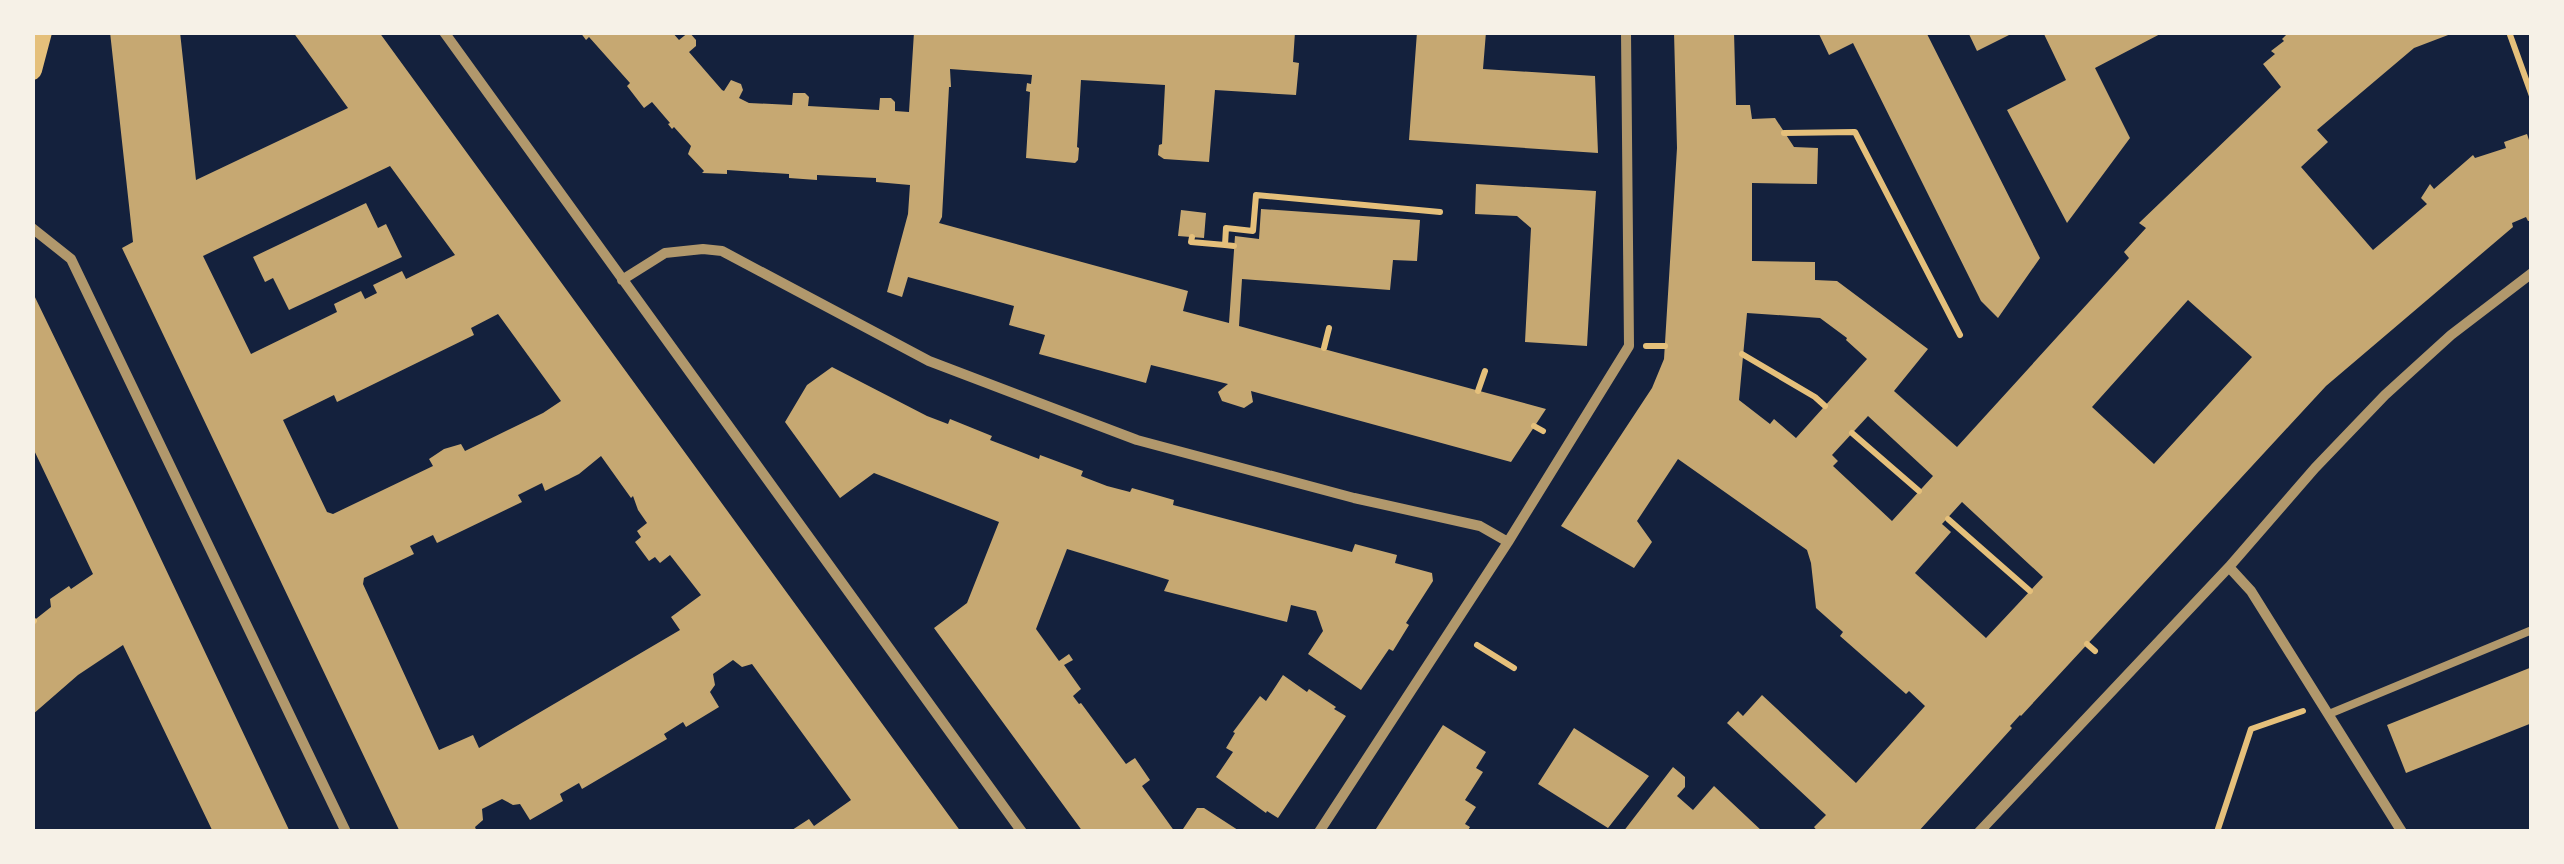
<svg xmlns="http://www.w3.org/2000/svg" width="2564" height="864" font-family="Roboto,sans-serif">
	<style>
		.building { fill: #c6a872; fill-rule: evenodd }
		.lines { fill: none; stroke-linecap: round; stroke-linejoin: round }
		.path { stroke: #e5c07b; stroke-width: 6 }
		.service { stroke: #b1986c; stroke-width: 8 }
		.minor { stroke: #b1986c; stroke-width: 10 }
		.secondary { stroke: #e5c07b; stroke-width: 20 }
	</style>
	<rect width="100%" height="100%" fill="#14213d"/>
	<path class="building" d="M110 32H180L196 180 348 108 293 32H379L961 832H789L809 819 814 826 851 800 752 664 742 667 733 660 713 674 715 685 710 692 719 707 686 727 683 722 664 734 667 739 582 789 579 783 560 794 563 801 530 820 520 804 513 805 502 799 482 809 483 820 475 827 477 832H400L122 248 133 242ZM390 166 455 255 406 279 402 271 373 285 377 293 365 299 361 291 334 304 337 312 251 354 203 256ZM498 314 561 401 543 413 465 451 461 444 444 449 429 459 433 466 333 514 327 512 283 420 334 395 337 402 474 335 471 328ZM601 456 631 498 633 496 638 510 647 523 637 531 641 537 635 542 649 561 655 557 660 563 670 555 701 595 671 617 680 630 479 748 473 735 439 750 363 584 364 578 414 554 410 546 433 535 437 543 522 502 518 495 542 483 545 491 579 474Z
		M580 32H672L679 40 689 32 696 40V46L689 52 722 90 724 91 731 80 741 84 743 90 739 98 749 103 792 105 793 93H805L809 97 808 106 879 110 880 98H891L895 102V111L909 112 914 32H1295L1293 62 1299 63 1296 95 1215 90 1209 162 1164 159 1158 155 1159 145 1162 144 1165 85 1081 80 1077 147 1079 148 1078 160 1075 163 1026 158 1030 92 1026 91 1027 83 1031 84 1032 75 950 69 951 87H949L942 217 939 223 1188 291 1183 311 1229 323 1235 236 1259 239 1261 209 1420 220 1417 261 1393 260 1390 290 1242 279 1239 326 1546 409 1511 462 1251 391 1253 402 1244 408 1222 401 1218 392 1228 384 1151 365 1146 383 1039 354 1045 335 1009 325 1014 306 908 277 902 297 887 292 908 214 910 185 876 182V178L817 175V180L789 178V174L727 170V174L702 173 704 171 688 154 691 146 674 127 672 129 668 124 670 123 652 102 644 108 627 86 630 83 589 37 586 40Z
		M1417 32H1486L1483 69 1595 76 1598 153 1409 140Z
		M1674 32H1734L1736 105H1750L1752 119 1775 118 1794 147 1818 148 1817 184 1752 183V261L1815 262V280L1837 281 1928 349 1894 391 1957 447 2129 258 2124 252 2146 228 2139 223 2281 87 2263 64 2275 54 2271 51 2284 41 2282 39 2289 32H2456L2414 48 2317 130 2328 142 2301 167 2373 250 2427 204 2421 198 2430 184 2434 189 2473 155 2475 158 2506 148 2504 142 2527 134 2529 140 2532 139V220L2528 221 2526 217 2512 223 2513 227 2326 386 2021 716 2020 715 2010 726 2012 728 1918 832H1818L1814 827 1826 815 1727 723 1738 711 1743 716 1762 695 1856 783 1925 706 1909 691 1906 694 1840 636 1843 632 1816 608 1811 563 1807 550 1678 459 1637 521 1652 542 1634 568 1561 526 1652 388 1664 359 1677 148ZM2188 300 2252 357 2154 464 2092 407ZM1747 313 1820 318 1847 338 1846 340 1867 359 1796 438 1774 419 1770 424 1739 400ZM1868 416 1933 476 1892 521 1833 466 1838 461 1832 455ZM1962 502 2043 577 1986 638 1915 573 1951 532 1942 524Z
		M1818 32H1926L2040 258 1998 318 1981 301 1853 43 1829 55Z
		M1968 32H2015L1977 51Z
		M2043 32H2164L2095 68 2130 138 2067 223 2007 110 2066 80Z
		M1476 184 1596 191 1587 346 1525 342 1531 228 1517 216 1475 214Z
		M366 203 378 228 386 224 402 257 289 310 273 278 265 282 253 257Z
		M1181 210 1206 213 1204 238 1178 236Z
		M32 291 135 504 290 832H213L123 645 78 675 32 715V622L51 607 50 599 69 586 71 589 93 574 32 446Z
		M832 367 927 416 948 424 950 419 992 436 990 440 1039 459 1040 455 1083 471 1081 476 1107 486 1130 492 1132 488 1174 500 1173 505 1352 552 1355 544 1397 555 1395 563 1432 573 1433 581 1406 623 1409 625 1393 651 1389 649 1361 690 1308 654 1323 631 1316 611 1291 605 1287 622 1164 591 1169 580 1067 549 1036 629 1059 661 1069 654 1073 660 1064 665 1081 689 1073 696 1079 704 1081 703 1126 764 1135 758 1150 780 1142 786 1175 832H1083L934 628 967 603 999 522 874 473 840 498 785 422 807 385Z
		M2532 667V723L2406 773 2387 725Z
		M1283 675 1307 692 1309 689 1336 707 1334 709 1346 716 1278 818 1267 811 1266 813 1216 777 1233 752 1226 748 1235 733 1233 732 1260 696 1266 701Z
		M1443 725 1486 752 1476 768 1483 772 1465 800 1476 807 1465 824 1470 827 1467 832H1374Z
		M1574 728 1649 776 1608 828 1538 784Z
		M1673 767 1685 777V787L1677 796 1693 810 1714 786 1763 832H1623Z
		M1197 808H1204L1241 832H1181Z"/>
	<g class="lines">
		<path class="path" d="M2509 32 2532 96
			M1784 133 1855 132 1960 335
			M1192 237 1191 242 1225 245
			M1234 246 1225 245 1226 228 1253 231 1256 195 1440 212
			M1646 346H1665
			M1324 348 1329 328
			M1742 354 1815 397 1825 406
			M1478 391 1485 371
			M1534 426 1543 431
			M1852 433 1919 491
			M1948 519 2030 591
			M32 620 34 621
			M2087 644 2095 651
			M1477 645 1514 668
			M2217 832 2251 729 2303 711"/>
		<path class="service" d="M2329 714 2532 630"/>
		<path class="minor" d="M444 32 1022 832
			M32 228 71 259 346 832
			M622 280 665 253 703 249 722 251 929 361 1137 440 1354 498 1480 526 1508 542
			M2229 567 2251 591 2402 832
			M1319 832 1508 542 1629 346 1626 32
			M1979 832 2229 567 2315 468 2385 395 2451 335 2532 273"/>
		<path class="secondary" d="M32 70 42 32"/>
	</g>
	<rect width="2564" height="864" fill="none" stroke="#f6f1e7" stroke-width="70"/>
</svg>
